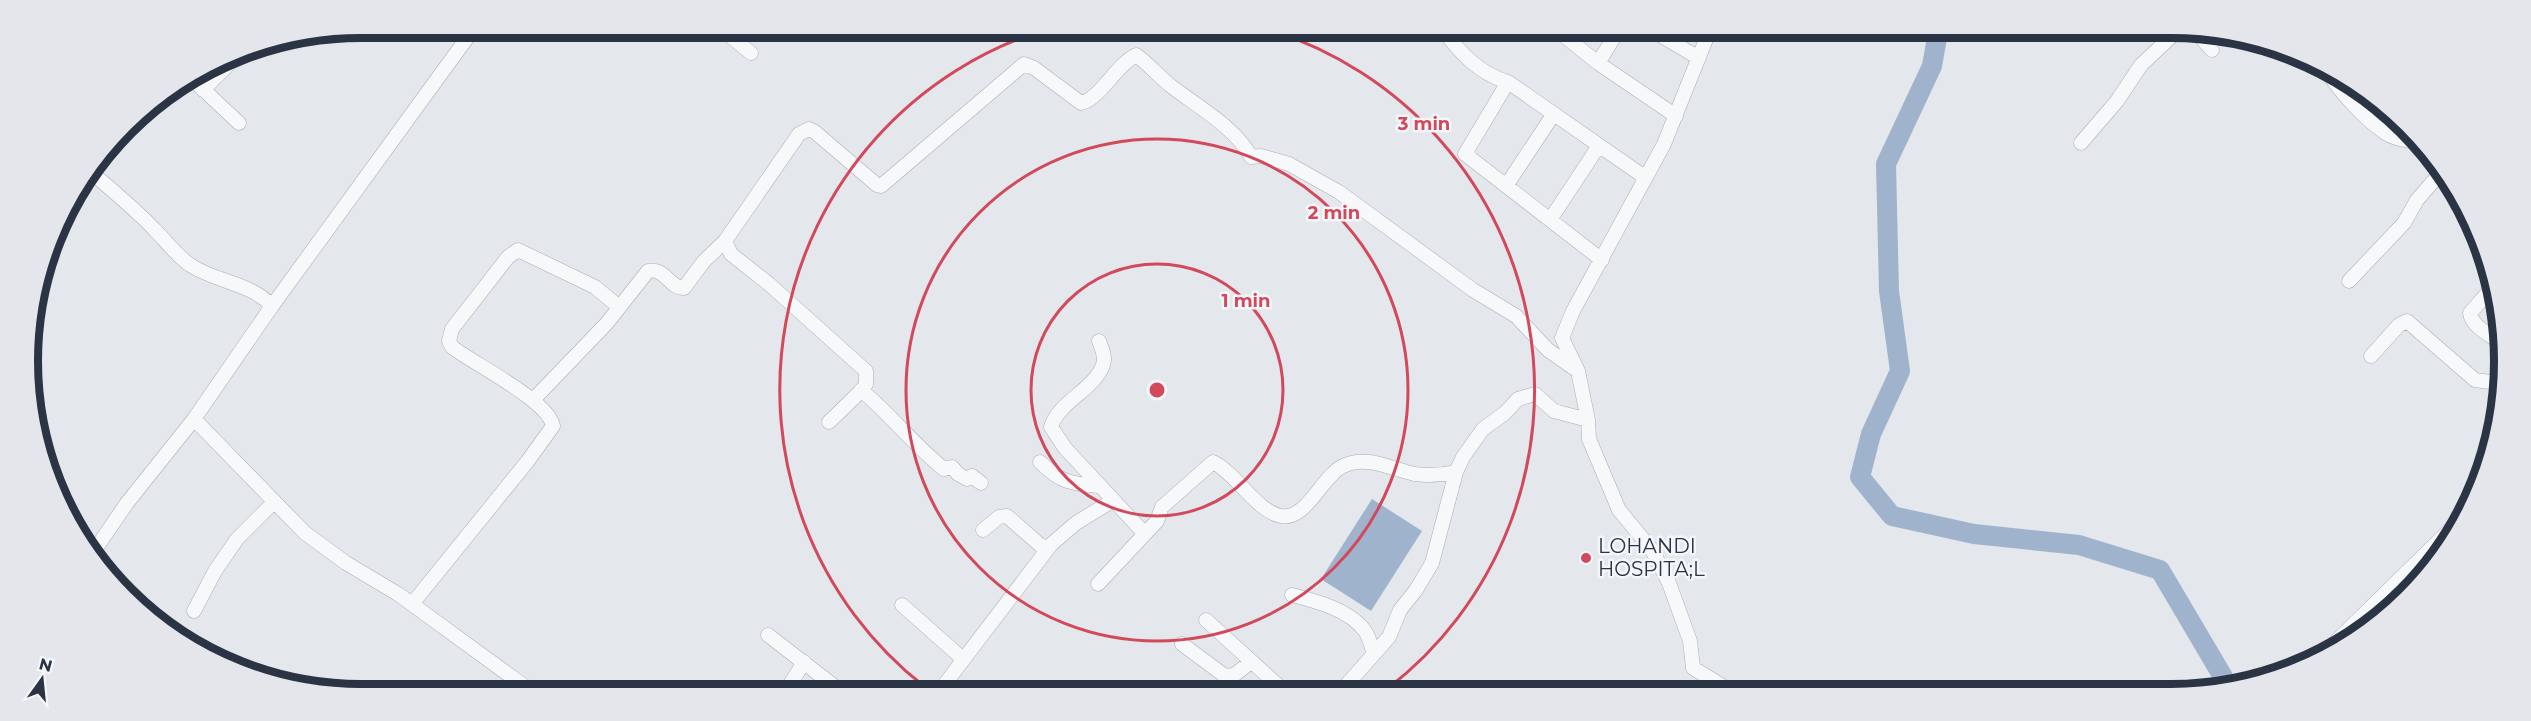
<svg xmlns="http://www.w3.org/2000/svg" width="2531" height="721" font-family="Montserrat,sans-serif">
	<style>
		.water { fill: #9fb4cc }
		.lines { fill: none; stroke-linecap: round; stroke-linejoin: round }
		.river { stroke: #9fb4cc; stroke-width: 20 }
		.minor-casing { stroke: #a9aeb7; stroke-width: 15 }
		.minor { stroke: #f7f8fa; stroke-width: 14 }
		.ring { fill: none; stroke: #d1495b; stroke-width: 3 }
		.poi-dot { fill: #d1495b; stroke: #f4f6f9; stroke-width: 2 }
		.labels { text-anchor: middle; stroke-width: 5; stroke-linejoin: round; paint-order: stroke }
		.poi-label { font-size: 20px; fill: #2b3445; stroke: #f4f6f9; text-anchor: start }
		.rim { fill: none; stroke: #2b3445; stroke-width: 8 }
		.centre { fill: #d1495b; stroke: #f4f6f9; stroke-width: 3 }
		.ring-label { font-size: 18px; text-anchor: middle; font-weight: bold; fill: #d1495b; stroke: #f4f6f9; stroke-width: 5; stroke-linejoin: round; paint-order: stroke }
	</style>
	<rect width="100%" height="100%" fill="#e4e7ec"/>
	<path class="water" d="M1372 499 1422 531 1371 611 1321 579Z"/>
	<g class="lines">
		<path class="river" d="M1938 32 1932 66 1886 164 1889 291 1900 371 1871 434 1860 477 1892 516 1974 534 2079 545 2160 570 2229 687"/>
		<g class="minor-casing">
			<path id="minor" d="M456 27 468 37
				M720 28 751 53
				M1444 31C1461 54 1480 74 1508 82L1646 178
				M1558 31 1598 63 1676 116
				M1653 31 1699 58
				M1709 32 1664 144 1573 311 1562 338 1578 371 1588 420 1589 439 1619 510 1652 550 1669 583 1690 641 1693 668 1729 690
				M2197 33 2212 50
				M1598 63 1618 31
				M2327 71C2340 92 2366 121 2387 134 2395 139 2405 140 2415 142
				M191 78 239 123
				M1508 82 1465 154 1602 260
				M203 90 242 51
				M2081 143 2117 101 2141 65 2175 33
				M92 173C113 191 135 209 154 229 166 241 176 255 190 265 216 282 251 283 272 306
				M1506 186 1553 115
				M1550 220 1598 147
				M2349 281 2404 223 2417 200 2443 170
				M2494 286 2470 313C2471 325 2488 334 2498 341
				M1099 341C1102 349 1106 357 1103 365 1094 390 1059 401 1051 427L1065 448 1145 534
				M2371 356 2399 325 2407 321 2475 380 2498 383
				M861 390C891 415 914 445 944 469L952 467 958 474 967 479 972 476 981 483
				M533 400 607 323 648 271C665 267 669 288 684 288L704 261 725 241
				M194 419 305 533 346 563 398 594 527 688
				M829 422 863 389 866 384V371L769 284 731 254 725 241 799 134 809 129 815 132 877 185 881 186 1024 64 1034 68 1081 103C1100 99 1116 65 1136 55 1149 64 1159 77 1171 86 1198 107 1235 127 1251 157L1261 156 1289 164 1339 192 1473 290 1516 316 1548 350 1578 371
				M1040 462C1060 482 1071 484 1099 486
				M983 530 999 517 1007 516 1040 545 1047 548 1076 523 1112 501
				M92 554 127 503 194 419 272 306 475 27
				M1098 584 1157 521 1162 507 1213 462C1237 474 1256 511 1281 516 1306 521 1322 476 1343 466 1366 454 1393 470 1415 474 1429 476 1442 475 1456 472
				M1292 595C1316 601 1350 610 1365 631 1370 638 1371 647 1374 654
				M412 604 527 462 553 426C549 401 474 364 452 347L449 341 452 329 508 257 518 250 595 287 619 307
				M902 605 963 659
				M194 611 215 571 237 539 274 502
				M1206 620 1282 689
				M768 635 838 689
				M1182 644 1225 676 1234 675 1251 662
				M2318 659 2464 516
				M787 689 804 662
				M941 689 1050 546
				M1342 690 1389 637 1400 610 1416 590 1432 563 1456 472 1463 457 1483 429 1505 413 1518 399 1535 394 1554 411 1588 420"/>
		</g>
		<use href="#minor" class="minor"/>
	</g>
	<g class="ring">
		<circle cx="1157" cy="390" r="126"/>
		<circle cx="1157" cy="390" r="251"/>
		<path d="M925 687A377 377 0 0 1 1047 29M1270 30A377 377 0 0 1 1387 689"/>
	</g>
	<circle class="poi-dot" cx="1586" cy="558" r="6"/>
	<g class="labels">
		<g class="poi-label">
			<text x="1598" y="553">LOHANDI<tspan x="1598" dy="23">HOSPITA;L</tspan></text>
		</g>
	</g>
	<path d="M0 0H2531V721H0ZM361 38H2171A323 323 0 0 1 2494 361V361A323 323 0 0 1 2171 684H361A323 323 0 0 1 38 361V361A323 323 0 0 1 361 38Z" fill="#e4e6eb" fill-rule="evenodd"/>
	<path class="rim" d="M361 38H2171A323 323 0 0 1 2494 361V361A323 323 0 0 1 2171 684H361A323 323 0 0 1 38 361V361A323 323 0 0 1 361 38Z"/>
	<circle cx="1157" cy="390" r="9" class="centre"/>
	<g class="ring-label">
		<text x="1424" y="130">3 min</text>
		<text x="1334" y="219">2 min</text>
		<text x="1246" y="307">1 min</text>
	</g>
	<g transform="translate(42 679) rotate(15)" stroke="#f4f6f9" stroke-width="4.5" paint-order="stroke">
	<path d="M0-4.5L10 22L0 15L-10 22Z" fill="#2b3445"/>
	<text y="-9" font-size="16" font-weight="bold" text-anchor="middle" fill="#2b3445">N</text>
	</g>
</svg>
